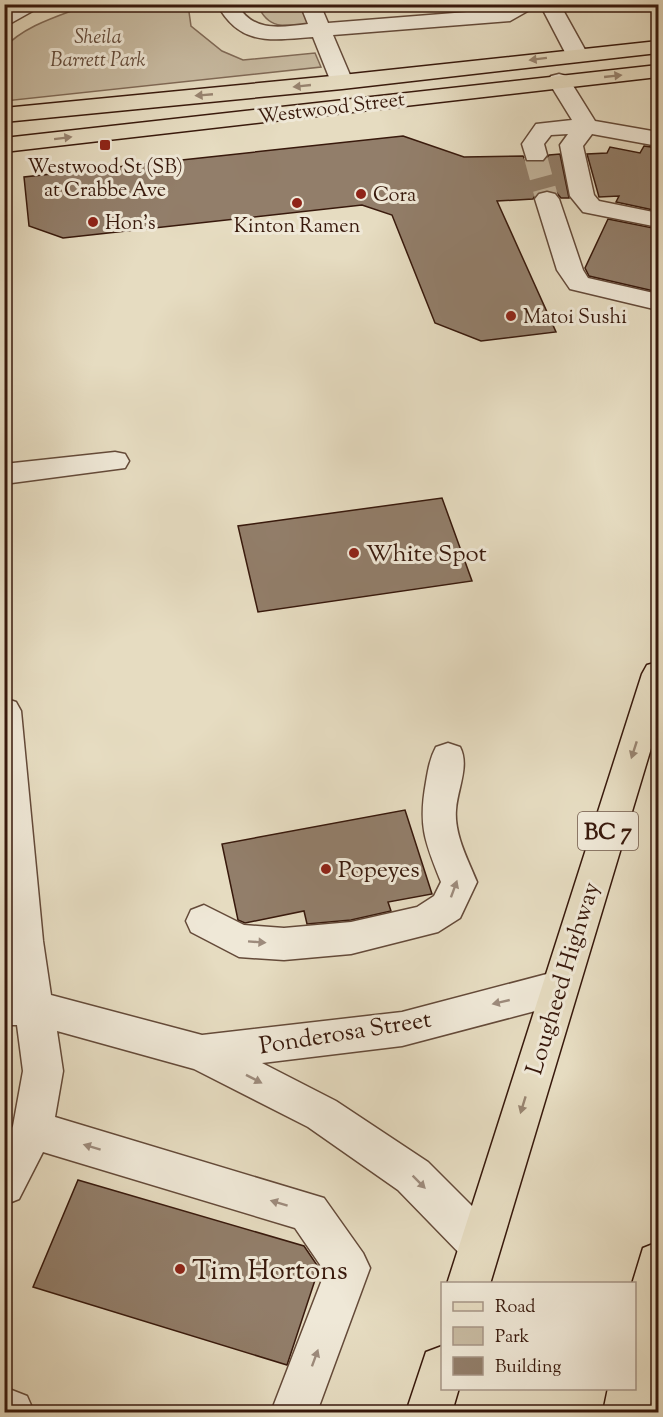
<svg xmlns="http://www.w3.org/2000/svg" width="663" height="1417" font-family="'Sorts Mill Goudy',serif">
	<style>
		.green { fill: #c8bba2; stroke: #806a57; stroke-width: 1.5 }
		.building { fill: #927e6a; stroke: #38190c; stroke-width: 1.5 }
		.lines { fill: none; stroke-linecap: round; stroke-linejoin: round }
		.minor-tunnel { stroke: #c3b59d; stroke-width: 23; stroke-dasharray: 23 12; stroke-linecap: butt }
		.minor-casing { stroke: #644a39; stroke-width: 3 }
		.major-casing { stroke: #38190c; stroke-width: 3 }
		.minor { fill: #efe8d7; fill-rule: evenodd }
		.major { fill: #e6dcc1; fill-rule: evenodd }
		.oneway { fill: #988470 }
		.oneway2 { fill: #9d8b7c }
		.poi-dot { fill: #8f2418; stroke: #efe8d7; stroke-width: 2 }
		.labels { text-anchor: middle; stroke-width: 6; stroke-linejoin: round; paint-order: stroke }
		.far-park-label { font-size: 20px; font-style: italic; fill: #634a39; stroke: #efe8d7 }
		.far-street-label { font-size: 20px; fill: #38190c; stroke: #efe8d7 }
		.far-poi-label { font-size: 20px; fill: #38190c; stroke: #efe8d7; text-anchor: start }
		.shield { fill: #efe8d7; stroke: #6f5749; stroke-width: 1.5 }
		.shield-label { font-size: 22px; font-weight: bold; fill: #38190c }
		.poi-label { font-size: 24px; fill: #38190c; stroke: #efe8d7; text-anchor: start }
		.street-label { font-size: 24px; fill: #38190c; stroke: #efe8d7 }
		.near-poi-label { font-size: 28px; fill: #38190c; stroke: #efe8d7; text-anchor: start }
	</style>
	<rect width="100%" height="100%" fill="#e6dcc1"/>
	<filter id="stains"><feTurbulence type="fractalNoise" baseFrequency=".00333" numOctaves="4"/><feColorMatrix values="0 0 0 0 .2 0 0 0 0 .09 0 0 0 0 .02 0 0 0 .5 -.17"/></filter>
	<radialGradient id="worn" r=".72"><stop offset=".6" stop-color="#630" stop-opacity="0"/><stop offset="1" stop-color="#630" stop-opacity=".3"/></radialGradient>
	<path class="green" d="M87 5H188L191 26 222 51 243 60 315 53 321 67 5 101 4 48C25 25 59 16 87 5Z
		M258 5H300L308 24C285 27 267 29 258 5Z"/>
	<path class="building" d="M403 136 464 157 523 156 526 162H543L549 155 560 154 569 198H561L556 192 546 190 537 193 533 199 497 201 556 332 481 341 435 323 392 215 362 205 63 238 29 226 24 177Z
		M644 146 658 148V211L616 202 619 196 599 197 587 154 607 153 610 147 640 153Z
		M608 219 658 229V292L589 276 585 268Z
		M442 498 472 581 258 612 238 526Z
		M405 810 432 894 388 902 391 911 351 920 307 924 304 911 245 923 238 920 222 844Z
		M78 1180 304 1246 319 1268 287 1365 33 1287Z"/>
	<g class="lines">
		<path class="minor-tunnel" d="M535 155 547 199"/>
		<g class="minor-casing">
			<path id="minor" d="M19 4H45L4 27V12Z
				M217 4H237C253 33 280 27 308 24L300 4H320L328 23 505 9 514 4H540L510 21 333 35 353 82 350 87H334L331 82 313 37C272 40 240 47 217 4Z
				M546 4H566L563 10 588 55 585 60H569L543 10Z
				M559 74 567 76 595 121 658 132V146L592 134 583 146 594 195 599 201 658 213V227L583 212 570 196 560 145 568 134 551 135 544 144 547 155 543 160H527L522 144 536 124 572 120 548 81 551 76Z
				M547 192 555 194 559 199 583 270 588 278 658 294V310L570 289 557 270 535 199 539 194Z
				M115 452 125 454 129 461 125 468 4 484V464Z
				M4 698 16 702 21 711 43 941 51 995 202 1035 402 1012 558 971 571 976 577 988 571 1000 558 1005 402 1046 262 1063 336 1101 428 1162 495 1229 501 1244 495 1259 480 1265 465 1259 398 1190 308 1127 194 1069 57 1031 63 1071 55 1117 324 1198 363 1253 370 1268 317 1412H271L325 1272 295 1228 43 1152 19 1199 4 1205V1143L13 1126 23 1071 17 1025H4V991H12L4 929Z
				M448 743 460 747C470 766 457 790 456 810 454 834 468 860 477 882L460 918 438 932 351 954 284 960 239 957 191 932 186 921 191 910 204 905 244 925 284 928 351 922 417 907 434 896 441 882C425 842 418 826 426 782 428 770 430 758 436 747Z
				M4 1387 27 1396 34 1412H4Z"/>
		</g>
		<g class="major-casing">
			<path id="major" d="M658 41V53L342 89 4 122V108L342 75Z
				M658 65V77L4 152V138Z
				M658 662V725L490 1284H447L642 674 647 665Z
				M658 1242V1363L652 1384 654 1388 649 1412H603L608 1388H634V1284H632L643 1248Z
				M442 1346V1388H459L452 1412H406L426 1352Z"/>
		</g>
		<use href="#minor" class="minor"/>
		<use href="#major" class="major"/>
	</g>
	<defs><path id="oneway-solid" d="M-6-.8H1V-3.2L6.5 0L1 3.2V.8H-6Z" transform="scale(1.5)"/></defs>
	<g class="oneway">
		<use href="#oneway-solid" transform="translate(538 59) rotate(173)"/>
		<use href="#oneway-solid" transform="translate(613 76) rotate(-6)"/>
		<use href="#oneway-solid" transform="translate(302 86) rotate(174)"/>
		<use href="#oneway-solid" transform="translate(204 95) rotate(175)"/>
		<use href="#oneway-solid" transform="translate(63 138) rotate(-7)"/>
		<use href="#oneway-solid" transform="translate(634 750) rotate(108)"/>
		<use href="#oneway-solid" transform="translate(523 1105) rotate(107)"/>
	</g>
	<g class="oneway2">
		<use href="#oneway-solid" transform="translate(454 889) rotate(-70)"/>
		<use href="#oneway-solid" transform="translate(257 942) rotate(4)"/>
		<use href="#oneway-solid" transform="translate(501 1002) rotate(167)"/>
		<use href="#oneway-solid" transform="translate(254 1079) rotate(27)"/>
		<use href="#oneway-solid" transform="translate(92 1147) rotate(-163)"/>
		<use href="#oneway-solid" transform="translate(419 1182) rotate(45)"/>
		<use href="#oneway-solid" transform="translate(279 1203) rotate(-163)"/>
		<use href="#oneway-solid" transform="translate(315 1358) rotate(-70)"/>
	</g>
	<g class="poi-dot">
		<rect x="99" y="139" width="12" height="12" rx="3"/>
		<circle cx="361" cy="194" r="6"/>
		<circle cx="297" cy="203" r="6"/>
		<circle cx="93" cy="222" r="6"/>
		<circle cx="511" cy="316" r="6"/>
		<circle cx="354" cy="553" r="6"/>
		<circle cx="326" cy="869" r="6"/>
		<circle cx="180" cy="1269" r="6"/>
	</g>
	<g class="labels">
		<g class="far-park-label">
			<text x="98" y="43">Sheila<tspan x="98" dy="23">Barrett Park</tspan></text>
		</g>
		<g class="far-street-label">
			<text transform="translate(331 107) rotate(-7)" y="7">Westwood Street</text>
		</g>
		<g class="far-poi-label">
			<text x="105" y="173" text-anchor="middle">Westwood St (SB)<tspan x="105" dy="23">at Crabbe Ave</tspan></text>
			<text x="373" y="201">Cora</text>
			<text x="105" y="229">Hon's</text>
			<text x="297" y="232" text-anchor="middle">Kinton Ramen</text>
			<text x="523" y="323">Matoi Sushi</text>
		</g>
		<rect class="shield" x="578" y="812" width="60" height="38" rx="4.5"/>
		<g class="shield-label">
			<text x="608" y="839">BC 7</text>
		</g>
		<g class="poi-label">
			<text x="366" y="561">White Spot</text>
			<text x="338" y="877">Popeyes</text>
		</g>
		<g class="street-label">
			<text transform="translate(562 978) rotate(-73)" y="8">Lougheed Highway</text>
			<text transform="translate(345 1032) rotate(-9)" y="8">Ponderosa Street</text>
		</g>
		<g class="near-poi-label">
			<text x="192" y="1279">Tim Hortons</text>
		</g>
	</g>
	<rect width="663" height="1417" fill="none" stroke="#e6dcc1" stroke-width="24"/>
	<rect x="6" y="6" width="651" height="1405" fill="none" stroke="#38190c" stroke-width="3"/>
	<rect x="12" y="12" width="639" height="1393" fill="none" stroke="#38190c" stroke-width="1.5"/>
	<rect x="441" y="1282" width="195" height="108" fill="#efe8d7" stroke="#a69586" stroke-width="1.5"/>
	<rect x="453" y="1302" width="30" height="9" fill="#e6dcc1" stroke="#a69586" stroke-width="1.5"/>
	<text x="495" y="1312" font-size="18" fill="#38190c">Road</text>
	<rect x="453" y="1327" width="30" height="18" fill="#c8bba2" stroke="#a69586" stroke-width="1.5"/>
	<text x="495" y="1342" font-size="18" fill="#38190c">Park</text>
	<rect x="453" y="1357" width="30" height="18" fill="#927e6a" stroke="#a69586" stroke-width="1.5"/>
	<text x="495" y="1372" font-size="18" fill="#38190c">Building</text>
	<rect width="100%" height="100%" filter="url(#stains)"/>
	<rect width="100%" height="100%" fill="url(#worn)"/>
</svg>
